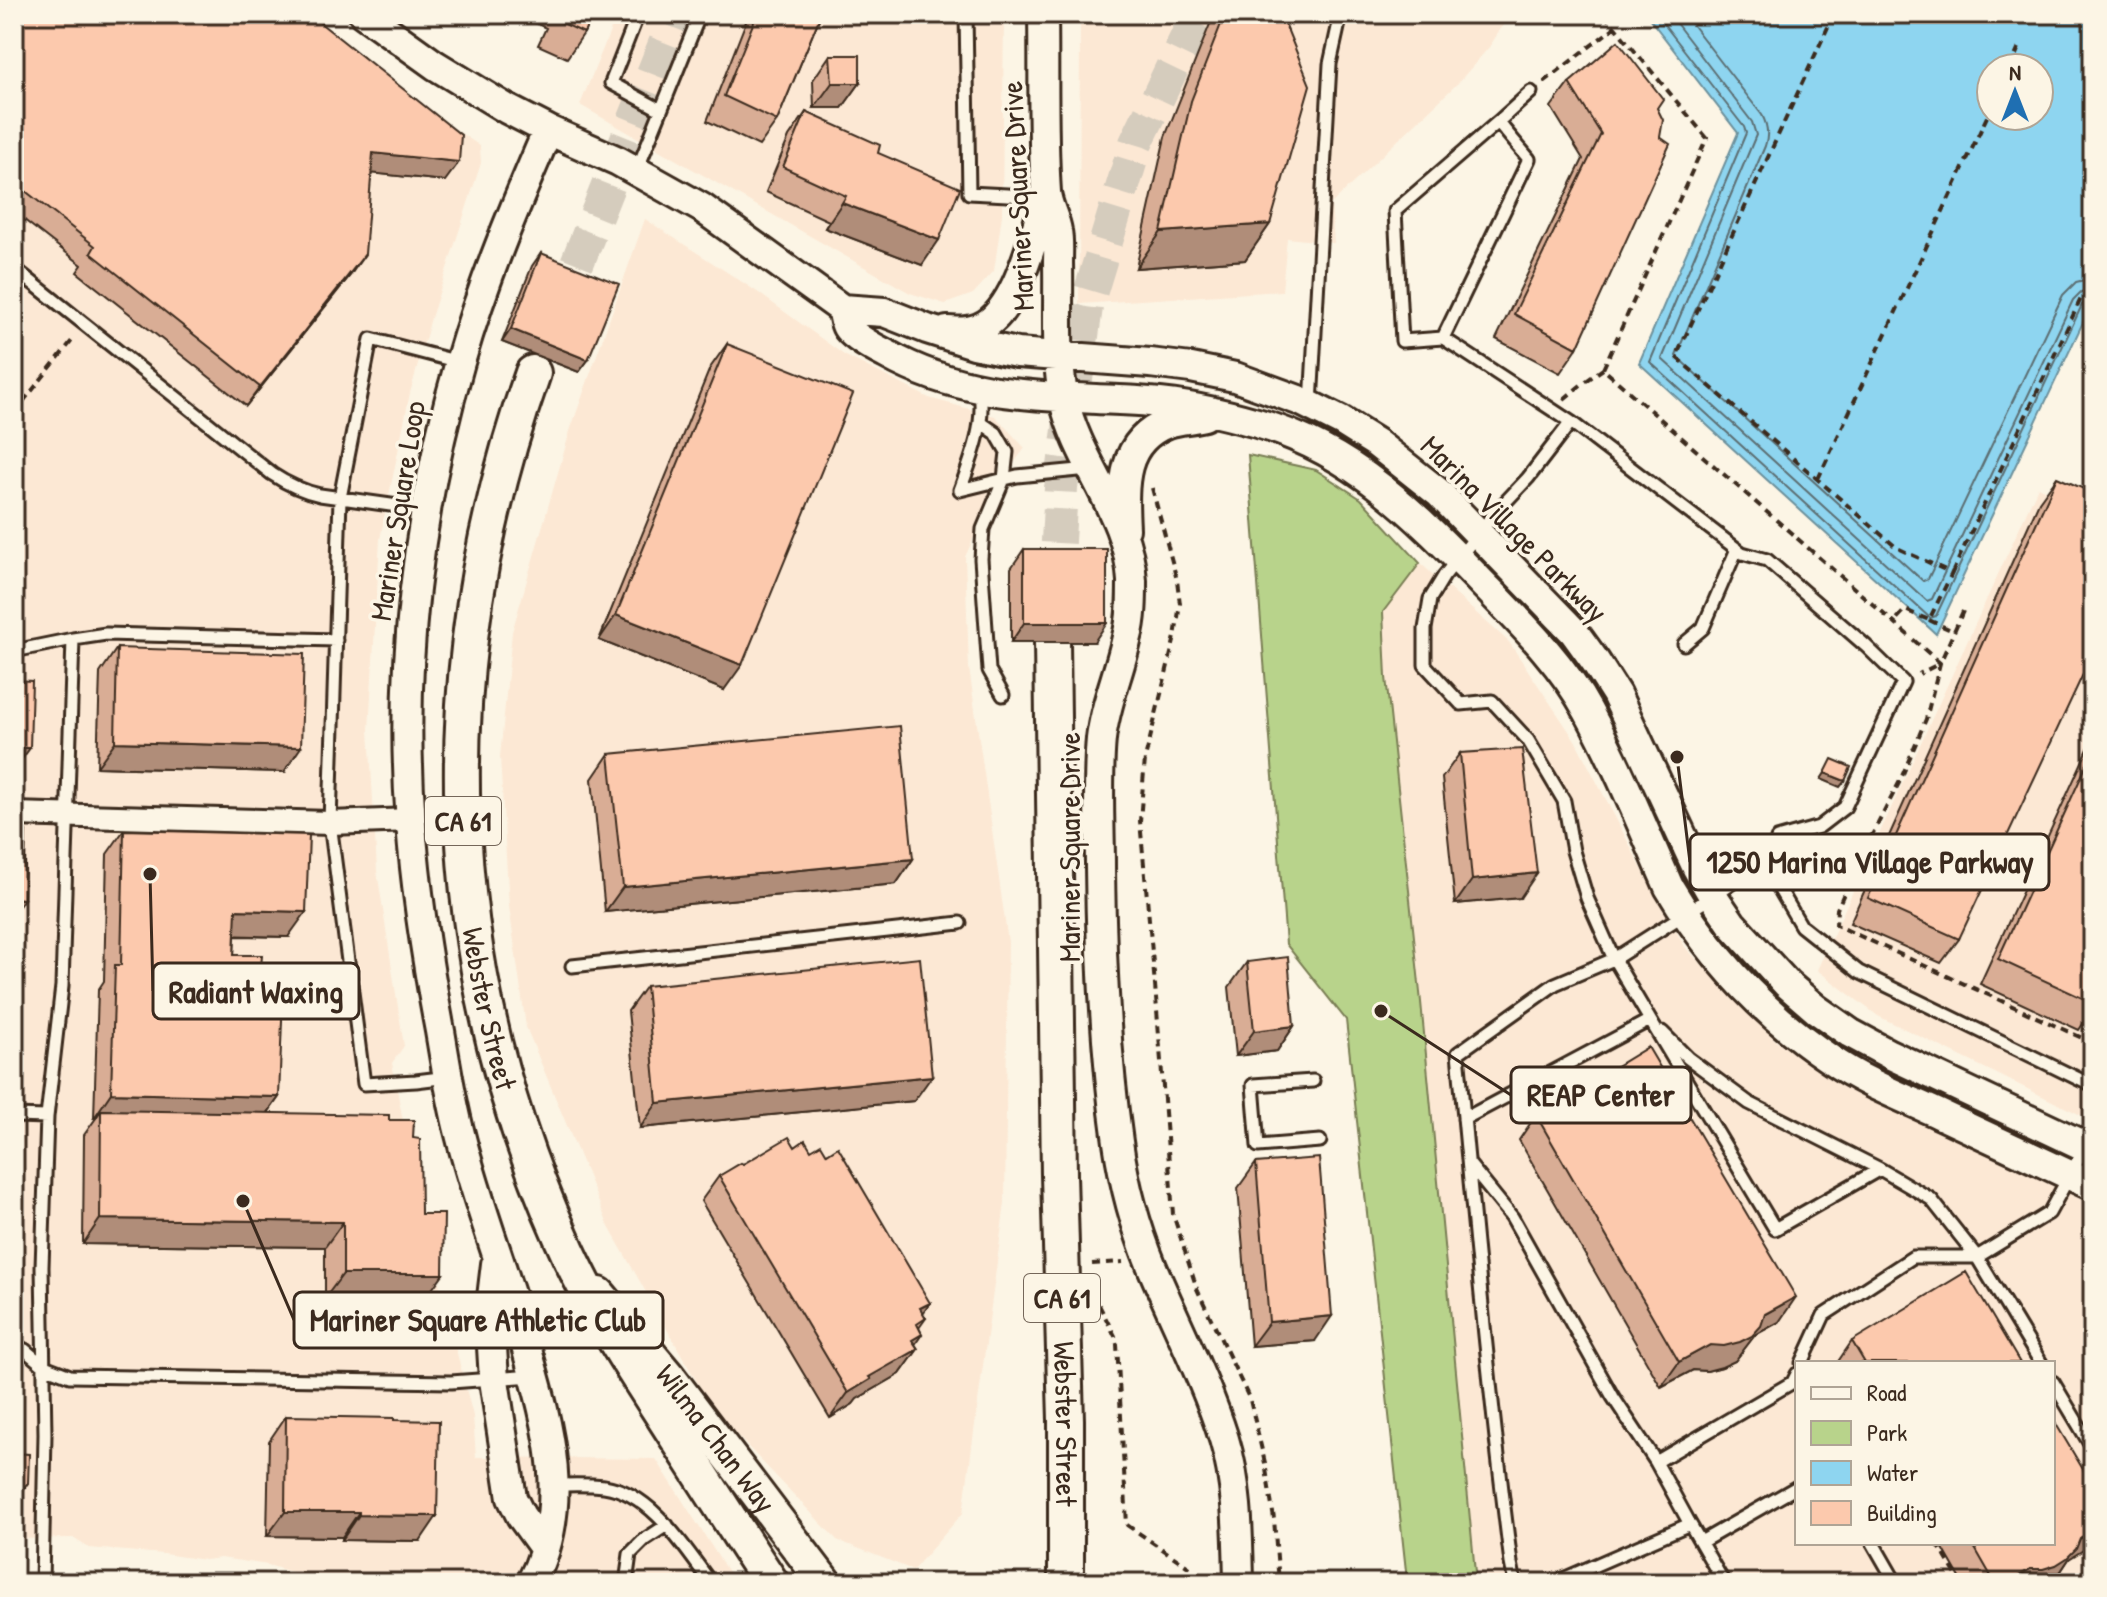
<svg xmlns="http://www.w3.org/2000/svg" width="2107" height="1597" font-family="'Patrick Hand',sans-serif">
	<style>
		.built { fill: #fce8d4; fill-rule: evenodd }
		.green { fill: #b8d38b; stroke: #7a7e54; stroke-width: 2 }
		.water { fill: #8ed5f0; stroke: #6d919c; stroke-width: 2; fill-rule: evenodd }
		.lines { fill: none; stroke-linecap: round; stroke-linejoin: round }
		.shore { stroke: #5c6e72; stroke-width: 2 }
		.primary-tunnel { stroke: #d5ccbd; stroke-width: 34; stroke-dasharray: 34 17; stroke-linecap: butt }
		.service-casing { stroke: #3b2a1e; stroke-width: 17 }
		.minor-casing { stroke: #3b2a1e; stroke-width: 28 }
		.tertiary-casing { stroke: #3b2a1e; stroke-width: 34 }
		.secondary-casing { stroke: #3b2a1e; stroke-width: 38 }
		.primary-casing { stroke: #3b2a1e; stroke-width: 40 }
		.path { stroke: #3b2a1e; stroke-width: 4; stroke-dasharray: 8 6; stroke-linecap: butt }
		.service { stroke: #fcf5e5; stroke-width: 11 }
		.minor { stroke: #fcf5e5; stroke-width: 22 }
		.tertiary { stroke: #fcf5e5; stroke-width: 28 }
		.secondary { stroke: #fcf5e5; stroke-width: 32 }
		.primary { stroke: #fcf5e5; stroke-width: 34 }
		.wall { fill: #d9ad95; stroke: #3b2a1e; stroke-width: 2 }
		.shaded-wall { fill: #b08d79; stroke: #3b2a1e; stroke-width: 2 }
		.building { fill: #fcc9ad; stroke: #3b2a1e; stroke-width: 2 }
		.labels { text-anchor: middle; stroke-width: 7; stroke-linejoin: round; paint-order: stroke }
		.shield { fill: #fcf5e5; stroke: #75675a; stroke-width: 2 }
		.shield-label { font-size: 28px; font-weight: bold; fill: #3b2a1e }
		.street-label { font-size: 30px; fill: #3b2a1e; stroke: #fcf5e5 }
		.leader { fill: none; stroke: #3b2a1e; stroke-width: 3 }
		.callout-dot { fill: #3b2a1e; stroke: #fcf5e5; stroke-width: 3 }
		.callout { fill: #fcf5e5; stroke: #3b2a1e; stroke-width: 3 }
		.callout-label { font-size: 32px; text-anchor: middle; font-weight: bold; fill: #3b2a1e }
	</style>
	<rect width="100%" height="100%" fill="#fcf5e5"/>
	<filter id="ink" filterUnits="userSpaceOnUse"><feTurbulence type="fractalNoise" baseFrequency=".0125" numOctaves="2"/><feDisplacementMap in="SourceGraphic" scale="16" xChannelSelector="R" yChannelSelector="G"/><feConvolveMatrix kernelMatrix="1 2 1 2 8 2 1 2 1" color-interpolation-filters="sRGB"/></filter>
	<g filter="url(#ink)">
		<path class="built" d="M14 14 308 29 480 146 481 163 431 318 410 393 380 539 369 730 377 871 404 1046 392 1063 403 1121 399 1125 473 1416 476 1457 656 1459 735 1583H328L268 1565 221 1558 205 1560 164 1554 89 1548 73 1538 14 1539Z
			M617 14H1004L1002 215 994 271 973 294 945 304 910 293 580 105Z
			M1080 14H1510L1490 46 1458 83 1331 204 1334 243 1287 238 1282 291 1079 304Z
			M645 219 756 291 844 355 929 398 995 416 1025 448 997 486 965 557 969 668 1008 942 1005 1203 963 1513 913 1570 837 1540 713 1410 609 1227 526 1027 509 906 500 757 512 632 570 431Z
			M2038 487 2093 511V1121L1878 1016 1817 970Z
			M1420 563 1509 642 1575 740 1653 890 1685 947 1777 1042 1911 1117 2093 1205V1583H1476L1421 1002 1386 677 1383 612ZM1797 1363H2053V1543H1797Z"/>
		<path class="green" d="M1248 455 1316 470 1361 499 1420 563 1383 612 1386 677 1421 1002 1476 1583H1441L1407 1580 1346 1020 1286 944Z"/>
		<path class="water" d="M1646 14H2093V301L1936 634 1639 363 1738 133ZM1991 68H2039V116H1991Z"/>
		<g class="lines">
			<path class="shore" d="M1656 14 1744 127 1746 133 1650 362 1930 618 1936 616 2082 305 2087 301 2093 300
				M1669 14 1752 122 1756 135 1662 359 1927 601 1932 599 2073 300 2081 292 2093 290
				M1684 14 1762 115C1768 126 1769 135 1765 146L1676 356 1923 581 1928 579 2063 295 2076 282 2093 278"/>
			<path class="primary-tunnel" d="M558 311 677 14
				M1055 594 1061 488 1086 307 1136 143 1198 14"/>
			<g class="service-casing">
				<path id="service" d="M638 14 611 83 661 110
					M966 14 969 193 1046 197
					M1498 122 1531 92
					M637 170 700 14
					M14 268 272 474C287 484 302 491 320 495L426 510
					M1443 338 1402 341 1395 211 1498 122 1529 159 1443 338 1571 422 1528 478 1494 514 1444 576 1430 599 1425 629V665L1461 704 1492 701 1528 740 1564 801 1573 851 1587 898 1614 959 1713 896 1763 861 1801 926 1859 972 2093 1086
					M1311 404 1330 64 1341 14
					M980 422 996 433 1007 452 1004 479 983 529 981 559 989 670 1003 695
					M1571 422 1742 553 1767 560 1866 646 1903 682 1845 807 1819 827 1777 839
					M960 490 1017 476 1089 469
					M960 490C972 457 985 426 980 390
					M1684 644 1703 628 1737 549
					M14 651 73 639 106 634 336 640
					M572 966 960 923
					M1650 1020 1775 1229 1880 1169 1931 1199 1977 1257 2049 1213 2093 1133
					M1662 1032 1688 1058 1749 1103 1880 1169
					M448 1077 416 1081 364 1084 330 823 340 498 371 339 459 362
					M1313 1081 1253 1085 1258 1146 1320 1141
					M14 1116 47 1117
					M1464 1119 1650 1020 1614 959 1555 984 1458 1053C1474 1223 1489 1393 1511 1563L1515 1583
					M1469 1164 1512 1217 1613 1397 1656 1462 1690 1524 1554 1583
					M14 1345 25 1350 44 1366 70 1376 451 1382 533 1376
					M1802 1363 1824 1315 1913 1257H1977L2041 1363
					M2053 1382 2093 1449
					M1656 1462 1793 1382 1797 1374
					M554 1485C570 1485 588 1484 604 1486 652 1493 684 1547 711 1583
					M1690 1524 1724 1583
					M1701 1542 1797 1487
					M1873 1543 1896 1583
					M42 1583 45 1434 42 1267 47 1117 62 986 73 639
					M626 1583 630 1554 644 1540 667 1525"/>
			</g>
			<g class="minor-casing">
				<path id="minor" d="M14 814 330 823 411 820"/>
			</g>
			<g class="tertiary-casing">
				<path id="tertiary" d="M364 14 435 65 507 109 548 130 618 161 702 208 842 309 884 312 927 329 974 344 1017 353 1150 363 1191 368 1235 377 1301 401 1341 421 1376 443 1439 493 1574 632 1595 661 1616 694 1697 868 1713 896 1732 924 1787 984 1816 1009 1850 1033 1889 1054 2093 1150
					M1043 14C1044 73 1042 133 1046 192 1047 206 1055 217 1057 231 1059 241 1058 253 1058 263 1059 309 1055 355 1064 400 1078 463 1129 515 1132 581 1132 599 1132 619 1127 637 1120 671 1105 703 1101 739 1097 781 1100 825 1100 868 1101 960 1105 1051 1118 1142 1124 1184 1136 1228 1152 1267 1176 1324 1205 1379 1224 1439 1238 1484 1238 1535 1239 1583
					M842 309C844 314 844 322 847 327 852 336 876 349 886 354 953 392 1021 396 1096 399 1114 400 1132 400 1150 402 1187 405 1222 413 1257 423 1356 451 1420 519 1489 590 1526 628 1563 665 1588 711 1619 768 1643 828 1669 887 1710 956 1763 1014 1830 1059 1863 1082 1902 1097 1939 1114 1990 1138 2041 1162 2093 1186
					M947 331C957 332 969 332 979 328 1017 313 1034 234 1046 197
					M1125 529C1123 487 1120 441 1168 423 1179 419 1193 419 1204 416
					M496 1264 490 1314 494 1380 512 1498 521 1516 545 1549
					M531 1583C572 1507 549 1427 527 1350 507 1277 478 1207 460 1134 451 1100 446 1066 440 1031 427 962 416 893 411 823 399 669 417 510 460 362 483 282 515 206 548 130"/>
			</g>
			<g class="secondary-casing">
				<g id="secondary">
					<path id="s1" d="M599 1294 668 1376 825 1583"/>
				</g>
			</g>
			<g class="primary-casing">
				<g id="primary">
					<path id="s2" d="M533 373C431 660 437 960 562 1239 589 1301 625 1357 662 1414 698 1470 734 1527 771 1583"/>
					<path id="s3" d="M1052 642 1059 1175 1066 1420V1583"/>
				</g>
			</g>
			<path class="path" d="M1604 14 1707 138 1603 369 1940 663 1919 674
				M1834 14 1676 357 1897 548 1952 573 1929 620 1905 610 1894 622
				M2010 68 2021 43
				M1544 82 1615 27
				M1564 399 1582 384 1603 369
				M14 413 75 337
				M1818 479 1991 108
				M1152 488 1177 580 1180 604 1175 637 1145 759 1140 821 1155 985 1173 1214 1197 1289 1250 1400 1265 1463 1274 1519 1279 1583
				M1952 573 2093 273
				M1963 611 1940 663 1926 719 1900 781 1857 864 1837 909 1836 925 2093 1043
				M1929 620 1953 631
				M2093 1047 2088 1058 2093 1060
				M1092 1264 1123 1262
				M1099 1305 1115 1336 1117 1344 1127 1525 1190 1568
				M1937 1543 1961 1583"/>
			<use href="#service" class="service"/>
			<use href="#minor" class="minor"/>
			<use href="#tertiary" class="tertiary"/>
			<use href="#secondary" class="secondary"/>
			<use href="#primary" class="primary"/>
		</g>
		<path class="wall" d="M14 14 445 181 372 173 352 273 246 406 77 272 82 265 14 212Z
			M516 14H593L584 33 567 58 538 45 546 28Z
			M749 14H821L777 121 759 146 707 121Z
			M1214 14H1281L1270 224 1245 260 1136 268 1165 137Z
			M830 55 860 83 842 108H814L813 80Z
			M1569 83 1657 108 1660 137 1577 348 1560 373 1496 339 1583 159 1551 107Z
			M806 112 878 153 922 265 825 228 829 221 766 192 789 137Z
			M541 253 588 360 579 372 502 342 532 266Z
			M727 344 724 690 599 640 710 368Z
			M2057 477 1959 939 1941 963 1850 923 2039 502Z
			M1024 549 1094 642H1011V568Z
			M117 648 284 772 97 767 100 673Z
			M2093 738V1009L2079 1030 1980 984Z
			M1460 753 1520 898 1455 904 1442 778Z
			M609 754 913 859 896 884 605 912 592 779Z
			M124 830 288 937 235 936 234 955 261 968 279 1097 268 1113 389 1120 413 1138 421 1214 425 1299 325 1298V1247L83 1244 84 1135 96 1118H94L98 990 104 981 107 854Z
			M1247 962 1294 1026 1277 1051 1236 1056 1229 987Z
			M646 986 914 1101 640 1128 628 1011Z
			M1536 1115 1779 1322 1755 1335 1735 1361 1722 1367 1707 1371 1693 1370 1661 1387 1519 1140Z
			M795 1147 926 1318 919 1328 922 1334 915 1344 918 1349 900 1374 857 1399 853 1404 830 1418 701 1201 719 1176 743 1164Z
			M1256 1163 1315 1341 1251 1346 1238 1188Z
			M1852 1341 2020 1363H1837Z
			M286 1416 420 1541 342 1540V1537L267 1536 269 1441Z
			M1940 1543H2053L2069 1559 2059 1574 2050 1583H1963Z"/>
		<path class="shaded-wall" d="M832 83H860L842 108H814Z
			M373 153 459 162 445 181 360 172Z
			M842 203 939 240 922 265 825 228Z
			M1270 224 1245 260 1136 268 1161 232Z
			M365 254 352 273 246 406 260 387Z
			M511 329 588 360 579 372 502 342Z
			M616 615 742 665 724 690 599 640Z
			M1024 623H1107L1094 642H1011Z
			M115 742 301 747 284 772 97 767Z
			M14 748H30L14 770Z
			M1825 773 1845 781 1840 787 1821 779Z
			M913 859 896 884 605 912 623 887Z
			M1537 873 1520 898 1455 904 1472 880Z
			M14 898 24 899 14 913Z
			M236 910 306 912 288 937 218 935Z
			M1294 1026 1277 1051 1236 1056 1254 1031Z
			M932 1076 914 1101 640 1128 657 1103Z
			M111 1093 279 1097 261 1122 101 1110 96 1118H94Z
			M100 1219 343 1222 325 1247 83 1244Z
			M343 1274H443L425 1299 325 1298Z
			M1796 1297 1779 1322 1755 1335 1735 1361 1722 1367 1707 1371 1693 1370 1661 1387 1679 1362Z
			M930 1303 913 1328 920 1308Z
			M1332 1316 1315 1341 1251 1346 1269 1322Z
			M922 1334 908 1355 918 1349 900 1374 857 1399 853 1404 830 1418 848 1393 869 1377 912 1340Z
			M28 1483 14 1503V1496Z
			M285 1512H359L342 1537 267 1536Z
			M359 1515 437 1516 420 1541 342 1540Z
			M2093 1530V1544L2069 1559 2059 1574 2050 1583H2008Z"/>
		<path class="building" d="M14 14H309L461 135 459 162 373 153 365 254 260 387 91 253 95 246 14 182Z
			M559 14H593L584 33 556 20Z
			M757 14H821L777 121 724 96Z
			M1225 14H1281L1310 85 1270 224 1161 232 1191 101Z
			M1618 41 1663 99 1657 108 1663 120 1660 137 1670 144 1577 348 1514 314 1601 134 1569 83Z
			M830 55H860V83H832Z
			M806 112 880 145 878 153 960 188 939 240 842 203 846 196 783 167Z
			M541 253 619 284 588 360 511 329Z
			M727 344 853 394 742 665 616 615Z
			M2057 477 2093 493V653L1959 939 1868 898Z
			M1024 549H1107V623H1024Z
			M117 648 304 654 301 747 115 742Z
			M14 680 32 681 30 748H14Z
			M900 726 913 859 623 887 609 754Z
			M1522 749 1537 873 1472 880 1460 753Z
			M2093 751V1003L1998 959Z
			M1832 759 1851 767 1845 781 1825 773Z
			M124 830 309 835 306 912 236 910 234 955H262L261 968 284 969 279 1097 111 1093 115 965H121Z
			M14 831H26L24 899 14 898Z
			M1288 957 1294 1026 1254 1031 1247 962Z
			M920 958 932 1076 657 1103 646 986Z
			M1648 1047 1796 1297 1765 1314 1761 1326 1752 1336 1740 1342 1724 1346 1710 1345 1679 1362 1536 1115Z
			M101 1110 389 1115V1120H414L413 1138 420 1139 421 1214H444L443 1274H343V1222L100 1219Z
			M789 1137 795 1147 805 1140 811 1150 821 1144 827 1154 838 1147 930 1303 920 1308 926 1318 917 1324 922 1334 912 1340 918 1349 869 1377 871 1379 848 1393 719 1176 741 1163 743 1164Z
			M1319 1158 1332 1316 1269 1322 1256 1163Z
			M1966 1272 2020 1363H1865L1852 1341Z
			M286 1416 394 1418V1420L439 1421 437 1516 359 1515V1512H285Z
			M2053 1419 2093 1486V1530L2080 1539 2076 1549 2067 1558 2056 1565 2043 1569H2030L2008 1583H1995L1972 1543H2053Z
			M14 1453 29 1454 28 1483 14 1496Z"/>
	</g>
	<g class="labels">
		<g class="shield">
			<rect x="425" y="797" width="76" height="48" rx="6"/>
			<rect x="1024" y="1274" width="76" height="48" rx="6"/>
		</g>
		<g class="shield-label">
			<text x="463" y="831">CA 61</text>
			<text x="1062" y="1308">CA 61</text>
		</g>
		<g class="street-label">
			<text transform="translate(1018 196) rotate(-93)" y="10">Mariner Square Drive</text>
			<text transform="translate(398 511) rotate(-81)" y="10">Mariner Square Loop</text>
			<text transform="translate(1514 529) rotate(45)" y="10">Marina Village Parkway</text>
			<text transform="translate(1070 847) rotate(-90)" y="10">Mariner Square Drive</text>
			<text dy="10" stroke="none"><textPath href="#s2" startOffset="646">Webster Street</textPath></text>
			<text dy="10" stroke="none"><textPath href="#s3" startOffset="782">Webster Street</textPath></text>
			<text dy="10" stroke="none"><textPath href="#s1" startOffset="186">Wilma Chan Way</textPath></text>
		</g>
	</g>
	<path class="leader" d="M1677 757L1690 862M150 874L153 991M1381 1011L1511 1095M243 1201L294 1320"/>
	<g class="callout-dot">
		<circle cx="1677" cy="757" r="8"/>
		<circle cx="150" cy="874" r="8"/>
		<circle cx="1381" cy="1011" r="8"/>
		<circle cx="243" cy="1201" r="8"/>
	</g>
	<g class="callout">
		<rect x="1690" y="834" width="359" height="56" rx="8"/>
		<rect x="153" y="963" width="206" height="56" rx="8"/>
		<rect x="1511" y="1067" width="180" height="56" rx="8"/>
		<rect x="294" y="1292" width="369" height="56" rx="8"/>
	</g>
	<g class="callout-label">
		<text x="1870" y="873">1250 Marina Village Parkway</text>
		<text x="256" y="1003">Radiant Waxing</text>
		<text x="1601" y="1106">REAP Center</text>
		<text x="478" y="1331">Mariner Square Athletic Club</text>
	</g>
	<rect width="2107" height="1597" fill="none" stroke="#fcf5e5" stroke-width="48"/>
	<rect x="24" y="24" width="2059" height="1549" fill="none" stroke="#3b2a1e" stroke-width="3" filter="url(#ink)"/>
	<rect x="1795" y="1361" width="260" height="184" fill="#fcf5e5" stroke="#afa495" stroke-width="2"/>
	<rect x="1811" y="1387" width="40" height="12" fill="#fcf5e5" stroke="#afa495" stroke-width="2"/>
	<text x="1867" y="1401" font-size="24" fill="#3b2a1e">Road</text>
	<rect x="1811" y="1421" width="40" height="24" fill="#b8d38b" stroke="#afa495" stroke-width="2"/>
	<text x="1867" y="1441" font-size="24" fill="#3b2a1e">Park</text>
	<rect x="1811" y="1461" width="40" height="24" fill="#8ed5f0" stroke="#afa495" stroke-width="2"/>
	<text x="1867" y="1481" font-size="24" fill="#3b2a1e">Water</text>
	<rect x="1811" y="1501" width="40" height="24" fill="#fcc9ad" stroke="#afa495" stroke-width="2"/>
	<text x="1867" y="1521" font-size="24" fill="#3b2a1e">Building</text>
	<g transform="translate(2015 92)"><circle r="38" fill="#fcf5e5" stroke="#afa495" stroke-width="2"/>
	<path d="M0-6L14 30L0 20L-14 30Z" fill="#1f6fb2"/>
	<text y="-12" font-size="22" font-weight="bold" text-anchor="middle" fill="#3b2a1e">N</text>
	</g>
</svg>
